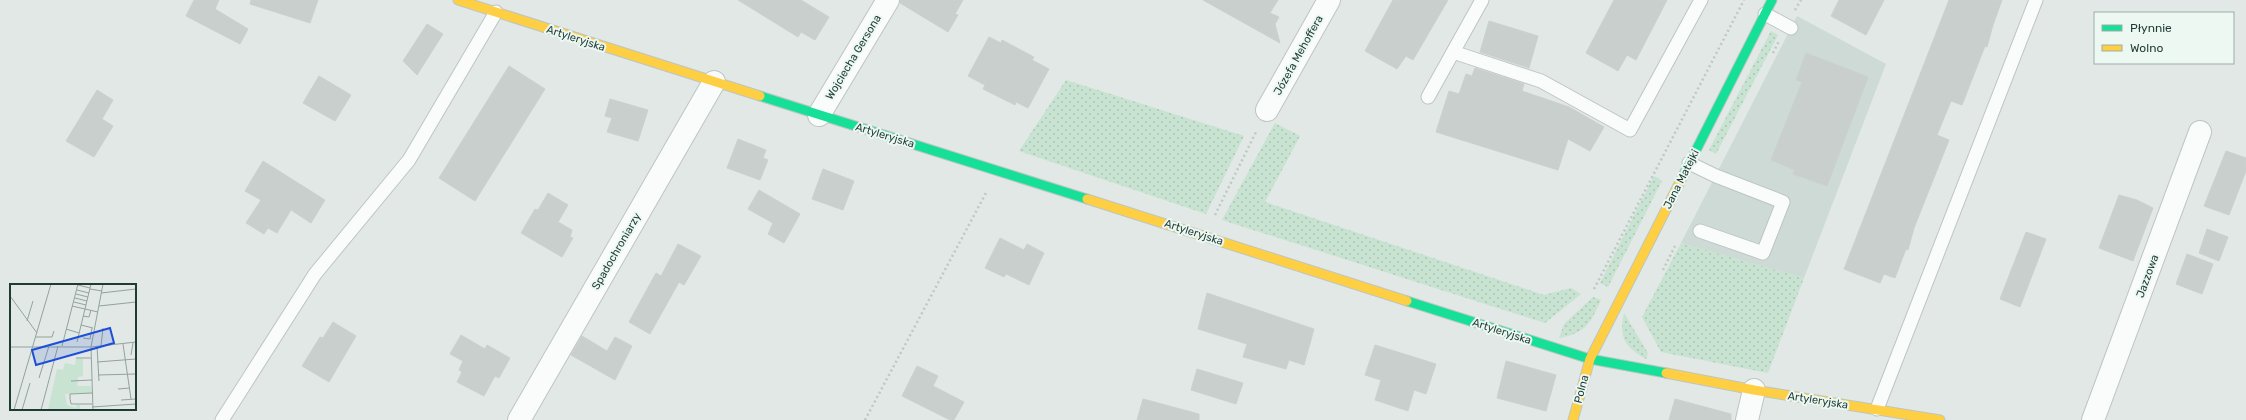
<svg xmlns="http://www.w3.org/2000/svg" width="2246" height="420" font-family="Rubik,sans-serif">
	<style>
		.built { fill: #cedad5 }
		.grass { fill: url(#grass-dots) }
		.building { fill: #c8cfcc; stroke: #cad1ce }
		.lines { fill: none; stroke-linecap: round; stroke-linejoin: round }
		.lane-casing { stroke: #bec5c2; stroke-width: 15 }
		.street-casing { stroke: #bec5c2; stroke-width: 24 }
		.fast-casing { stroke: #bdc6c3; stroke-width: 11 }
		.slow-casing { stroke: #bdc6c3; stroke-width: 11 }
		.path { stroke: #bec8c6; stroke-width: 2.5; stroke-dasharray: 2 3; stroke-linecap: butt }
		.lane { stroke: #fafcfb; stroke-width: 13 }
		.street { stroke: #fafcfb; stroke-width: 22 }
		.fast { stroke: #16e098; stroke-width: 9 }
		.slow { stroke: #ffcf43; stroke-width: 9 }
		.labels { text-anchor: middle; stroke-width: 4; stroke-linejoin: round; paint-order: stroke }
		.street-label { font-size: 11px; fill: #1e3c35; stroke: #eef8f3 }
		.inset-road { fill: none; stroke: #93a39f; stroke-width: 1 }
		.view { fill: #1d4ed8; fill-opacity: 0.15; stroke: #1d4ed8; stroke-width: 2 }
		.inset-edge { fill: none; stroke: #1e3c35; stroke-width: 2 }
	</style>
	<defs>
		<pattern id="grass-dots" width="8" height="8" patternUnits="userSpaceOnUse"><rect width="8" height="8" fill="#c8e3d1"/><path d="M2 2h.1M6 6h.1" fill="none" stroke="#abc4b4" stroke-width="1.8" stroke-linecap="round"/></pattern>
	</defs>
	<rect width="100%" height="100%" fill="#e1e8e5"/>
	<path class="built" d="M1797 16 1886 64 1804 278 1681 243Z"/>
	<path class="grass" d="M1771 31 1778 35 1716 154 1709 150Z
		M1066 80 1244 136 1206 214 1019 151Z
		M1275 123 1300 136 1265 202 1544 295 1571 288 1581 294 1545 323 1222 220Z
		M1654 176 1662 181 1608 287 1600 283Z
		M1681 243 1804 278 1768 373 1661 352 1642 317Z
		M1593 297 1601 300C1590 324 1586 333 1559 338L1564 324Z
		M1624 313 1648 353 1646 359C1624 347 1619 337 1624 313Z"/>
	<path class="building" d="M194 0H219L215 9 248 29 240 44 186 16Z
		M251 0H318L310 23 250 4Z
		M738 0H801L829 17 815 40 801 32 798 37Z
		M900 0H963L955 14 958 15 948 32 900 3Z
		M1203 0H1278L1270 13 1279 17 1275 24 1280 43Z
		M1393 0H1448L1413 60 1406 56 1397 69 1365 51Z
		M1614 0H1667L1636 60 1627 55 1618 71 1586 53Z
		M1839 0H1884L1866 35 1831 16Z
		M1949 0H2002L1993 25 1987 47 1985 46 1962 105 1951 101 1937 135 1949 140 1914 228 1908 250 1906 249 1895 278 1884 274 1880 283 1844 269Z
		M1489 21 1538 36 1529 68 1480 52Z
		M427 24 443 34 417 75 403 61Z
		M989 37 1001 43 1002 40 1034 57 1032 60 1049 69 1028 108 1016 102 1015 105 983 89 985 85 968 76Z
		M1806 53 1868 77 1827 186 1793 174 1795 170 1771 160 1802 82 1796 80Z
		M509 66 545 89 475 201 439 178Z
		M1475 68 1524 84 1522 91 1569 107 1604 127 1590 151 1568 139 1558 170 1436 132 1449 91 1459 94 1466 74 1472 76Z
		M319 76 351 95 335 121 303 103Z
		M97 90 113 100 102 119 113 126 94 157 66 141Z
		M610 99 648 110 638 141 607 132 612 118 605 116Z
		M738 139 766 150 763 158 768 160 760 180 727 168Z
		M2226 151 2246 158V171L2229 215 2204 206Z
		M263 161 325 200 311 223 291 210 277 233 268 228 264 234 246 223 261 200 245 191Z
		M823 169 854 181 843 210 812 199Z
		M759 190 800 214 784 243 768 234 773 223 748 209Z
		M548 193 568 205 558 222 572 230 570 237 573 238 562 257 521 233 535 209 538 210Z
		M2119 195 2137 200 2153 208 2133 261 2099 248Z
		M2207 229 2228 237 2219 261 2199 253Z
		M2026 232 2046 239 2020 307 2000 299Z
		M1000 238 1024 250 1027 244 1044 253 1029 285 1006 274 1004 277 985 268Z
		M678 244 701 256 684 285 679 282 650 334 629 322 656 273 661 276Z
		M2187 254 2213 264 2202 294 2176 284Z
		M1207 293 1314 329 1304 365 1289 360 1286 369 1243 357 1247 344 1198 329Z
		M333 322 356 336 329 382 302 366 320 337 323 338Z
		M461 335 485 349 487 345 510 358 499 378 495 376 484 396 457 382 462 372 459 370 463 361 450 354Z
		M582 336 607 351 615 337 632 346 615 380 571 355Z
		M1375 345 1436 364 1426 394 1414 390 1408 411 1375 400 1381 380 1365 375Z
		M1506 361 1556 375 1546 411 1497 398Z
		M917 366 938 376 933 386 964 402 954 420H950L902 396Z
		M1197 369 1243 383 1236 404 1191 390Z
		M1143 399 1199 414V420H1137Z
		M1675 399 1731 414V420H1669Z"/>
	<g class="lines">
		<g class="lane-casing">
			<path id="lane" d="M1765 14 1791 28
				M1453 52 1541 81 1630 130 1701 0
				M1428 97 1482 0
				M1689 163 1716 176 1783 202 1763 253 1700 231
				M1877 409 2036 0
				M222 420 315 274 409 160 496 12"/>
		</g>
		<g class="street-casing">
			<path id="street" d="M1267 110 1329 0
				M819 115 888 0
				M519 420 714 82
				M1747 420 1754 390
				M2093 420 2200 132"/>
		</g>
		<g class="fast-casing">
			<path id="fast" d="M760 96 1087 199
				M1683 176 1772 0
				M1407 301 1590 359 1666 373"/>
		</g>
		<g class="slow-casing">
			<path id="slow" d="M458 0 760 96
				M1087 199 1407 301
				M1666 373 1754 390 1940 420
				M1573 420 1590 359 1683 176"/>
		</g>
		<path class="path" d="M1795 10 1801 0
			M1773 53 1779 41
			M1215 215 1257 130
			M1663 270 1675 246
			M1594 289 1744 0
			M865 420 987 191"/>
		<use href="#lane" class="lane"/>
		<use href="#street" class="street"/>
		<use href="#fast" class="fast"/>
		<use href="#slow" class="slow"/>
	</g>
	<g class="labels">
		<g class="street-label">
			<text transform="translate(576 38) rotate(18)" y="4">Artyleryjska</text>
			<text transform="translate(1298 55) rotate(-61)" y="4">Józefa Mehoffera</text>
			<text transform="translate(853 57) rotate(-59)" y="4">Wojciecha Gersona</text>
			<text transform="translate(885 135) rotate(17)" y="4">Artyleryjska</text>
			<text transform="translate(1681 179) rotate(-63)" y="4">Jana Matejki</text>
			<text transform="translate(1194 232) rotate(18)" y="4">Artyleryjska</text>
			<text transform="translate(616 251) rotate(-60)" y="4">Spadochroniarzy</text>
			<text transform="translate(2147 276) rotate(-70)" y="4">Jazzowa</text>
			<text transform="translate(1502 331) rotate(18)" y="4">Artyleryjska</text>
			<text transform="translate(1581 389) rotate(-75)" y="4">Polna</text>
			<text transform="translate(1818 400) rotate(9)" y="4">Artyleryjska</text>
		</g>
	</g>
	<g transform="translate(10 284)">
		<rect width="126" height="126" fill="#e1e8e5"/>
		<path d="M66 75H73V92L68 93 67 102H81L82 109 55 110 57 121 66 124V121H70V126H38L47 85 53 86 55 79 65 81Z" fill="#c8e3d1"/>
		<path class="inset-road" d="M68 1 80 4M80 5 92 7M67 6 79 9M91 9 126 5M66 10 78 13M0 12 27 49M65 14 77 17M64 18 76 21M62 22 88 28M89 22 126 18M73 32 79 33 81 26M17 37 23 17M71 41 83 44M56 45 69 49M26 53H42L44 47M73 54 80 55 82 44M67 58 81 0M113 60 121 115M52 62 68 0M87 62 89 97M91 62 93 44M0 63H81L126 58M121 71 123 59M66 74H81M87 78 126 75M88 91 126 90M29 94 39 62M61 97 82 96M108 105 120 104M82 109 60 110V115L61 120H82M111 116 126 115M82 123 126 120M4 126 41 0M12 126 20 99M31 126 48 62M83 126 81 63 93 0"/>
		<path class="view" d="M100 44 104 59 26 81 22 66Z"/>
		<rect width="126" height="126" class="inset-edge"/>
	</g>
	<rect x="2094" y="12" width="140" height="52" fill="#eef8f3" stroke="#9bada7"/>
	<rect x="2102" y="25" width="20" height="6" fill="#16e098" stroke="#9bada7"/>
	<text x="2130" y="32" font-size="12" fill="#1e3c35">Płynnie</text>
	<rect x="2102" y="45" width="20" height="6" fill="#ffcf43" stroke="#9bada7"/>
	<text x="2130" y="52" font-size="12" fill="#1e3c35">Wolno</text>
</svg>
